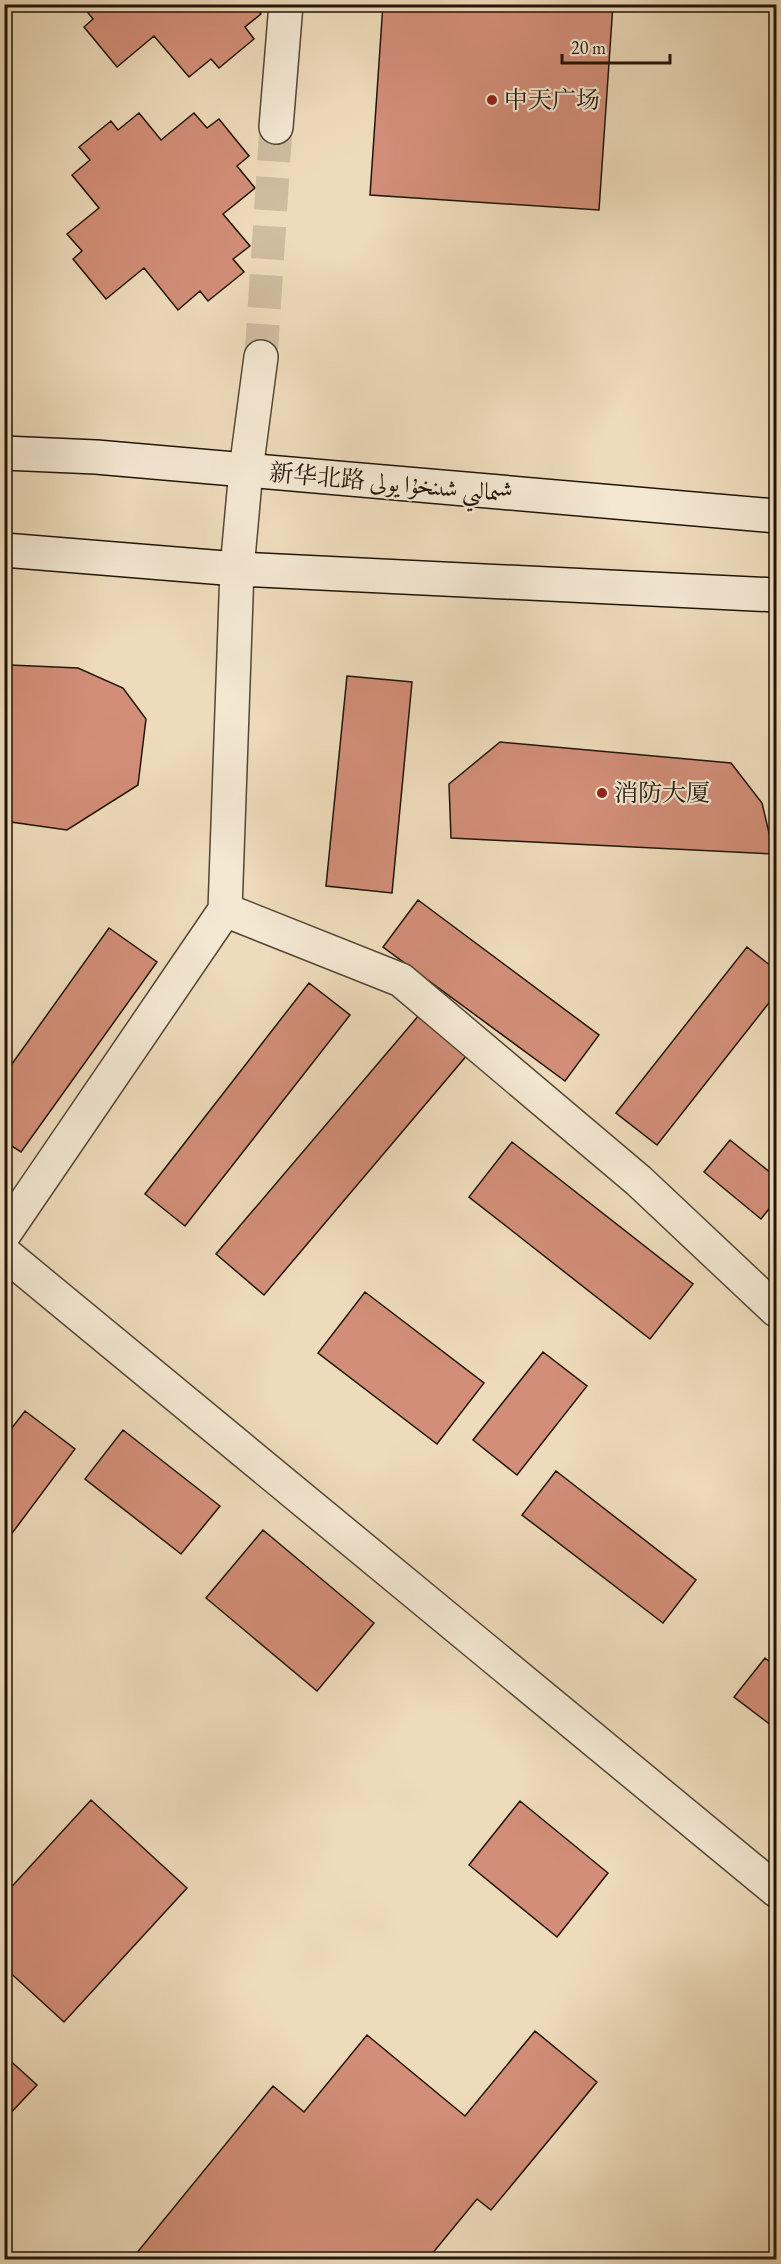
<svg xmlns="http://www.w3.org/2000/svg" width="781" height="2264" font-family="'EB Garamond',Amiri,'Noto Serif SC',serif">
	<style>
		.building { fill: #d28e78; stroke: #201509; stroke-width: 1.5 }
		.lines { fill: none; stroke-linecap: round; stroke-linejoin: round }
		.minor-tunnel { stroke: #cfbda0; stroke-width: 33; stroke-dasharray: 33 16; stroke-linecap: butt }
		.minor-casing { stroke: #544636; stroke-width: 36 }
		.secondary-casing { stroke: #201509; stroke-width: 36 }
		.minor { stroke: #f4e8d3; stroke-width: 33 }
		.secondary { stroke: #f4e8d3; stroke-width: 33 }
		.poi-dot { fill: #8f2418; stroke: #f4e8d3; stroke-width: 2 }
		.labels { text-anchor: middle; stroke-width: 4.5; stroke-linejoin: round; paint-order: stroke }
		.poi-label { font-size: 24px; fill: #201509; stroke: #f4e8d3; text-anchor: start }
		.street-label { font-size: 24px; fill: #201509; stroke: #f4e8d3 }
	</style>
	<rect width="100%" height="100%" fill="#eedbbb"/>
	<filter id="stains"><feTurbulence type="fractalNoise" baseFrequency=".00333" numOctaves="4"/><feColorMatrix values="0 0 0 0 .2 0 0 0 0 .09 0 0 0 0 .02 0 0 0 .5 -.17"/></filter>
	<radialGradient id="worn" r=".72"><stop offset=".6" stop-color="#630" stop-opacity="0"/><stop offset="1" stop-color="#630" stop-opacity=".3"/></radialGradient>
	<path class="building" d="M81 4H253L261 14 245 27 254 39 219 68 211 59 189 77 154 36 117 67 84 27 93 19Z
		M383 4H613L599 210 370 195Z
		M139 113 161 140 194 113 207 128 219 119 249 156 237 166 255 188 223 214 250 246 233 259 244 272 208 301 200 291 178 310 144 268 106 299 73 259 82 251 67 234 99 208 72 175 90 160 79 147 111 121 118 130Z
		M10 665 78 668 123 688 146 719 138 785 67 830 4 821V666Z
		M347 676 412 682 392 893 326 886Z
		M500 742 731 763 762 803 774 854 451 838 449 784Z
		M418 900 599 1035 565 1081 383 947Z
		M109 928 157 962 21 1152 4 1141V1075Z
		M747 947 776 970V994L657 1145 616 1113Z
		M309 983 350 1015 185 1226 145 1194Z
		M420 1014 468 1054 264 1295 216 1254Z
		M730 1140 776 1177V1200L761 1219 704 1172Z
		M512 1142 693 1284 650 1339 469 1197Z
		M365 1292 484 1383 437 1444 318 1353Z
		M543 1352 587 1386 517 1475 473 1440Z
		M25 1411 75 1449 4 1544V1438Z
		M123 1430 220 1506 181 1554 85 1479Z
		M556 1471 696 1580 663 1623 522 1515Z
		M263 1530 374 1623 317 1691 206 1598Z
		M765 1658 776 1667V1729L734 1697Z
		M91 1800 187 1888 64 2022 4 1967V1895Z
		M520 1801 608 1873 557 1937 469 1865Z
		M535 2031 597 2082 491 2210 477 2199 427 2260H131L273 2086 304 2112 367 2035 465 2116Z
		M4 2055 37 2085 4 2120Z"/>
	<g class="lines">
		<path class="minor-tunnel" d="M261 357 276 127"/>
		<g class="minor-casing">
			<path id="minor" d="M276 127 286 4
				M225 910 401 980 639 1181 776 1310
				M4 1234 225 910 237 569 246 470 261 357
				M4 1253 776 1890"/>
		</g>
		<g class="secondary-casing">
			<path id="secondary" d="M4 453 96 457 776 516
				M4 550 237 569 776 595"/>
		</g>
		<use href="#minor" class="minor"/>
		<use href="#secondary" class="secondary"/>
	</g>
	<g class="poi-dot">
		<circle cx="492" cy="100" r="6"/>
		<circle cx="602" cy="793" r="6"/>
	</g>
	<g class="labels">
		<g class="poi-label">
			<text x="504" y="108">中天广场</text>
			<text x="614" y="801">消防大厦</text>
		</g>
		<g class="street-label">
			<text transform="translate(391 483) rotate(5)" y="8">新华北路 شىمالىي شىنخۇا يولى</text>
		</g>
	</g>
	<rect width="781" height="2264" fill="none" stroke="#eedbbb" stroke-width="24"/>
	<rect x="6" y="6" width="769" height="2252" fill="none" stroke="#201509" stroke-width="3"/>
	<rect x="12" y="12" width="757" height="2240" fill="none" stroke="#201509" stroke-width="1.5"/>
	<path d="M562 54v9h108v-9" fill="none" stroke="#201509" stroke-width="3"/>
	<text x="571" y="54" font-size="18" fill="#201509" stroke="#f4e8d3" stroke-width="4.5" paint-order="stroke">20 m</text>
	<rect width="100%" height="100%" filter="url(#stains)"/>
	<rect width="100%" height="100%" fill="url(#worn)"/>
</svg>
